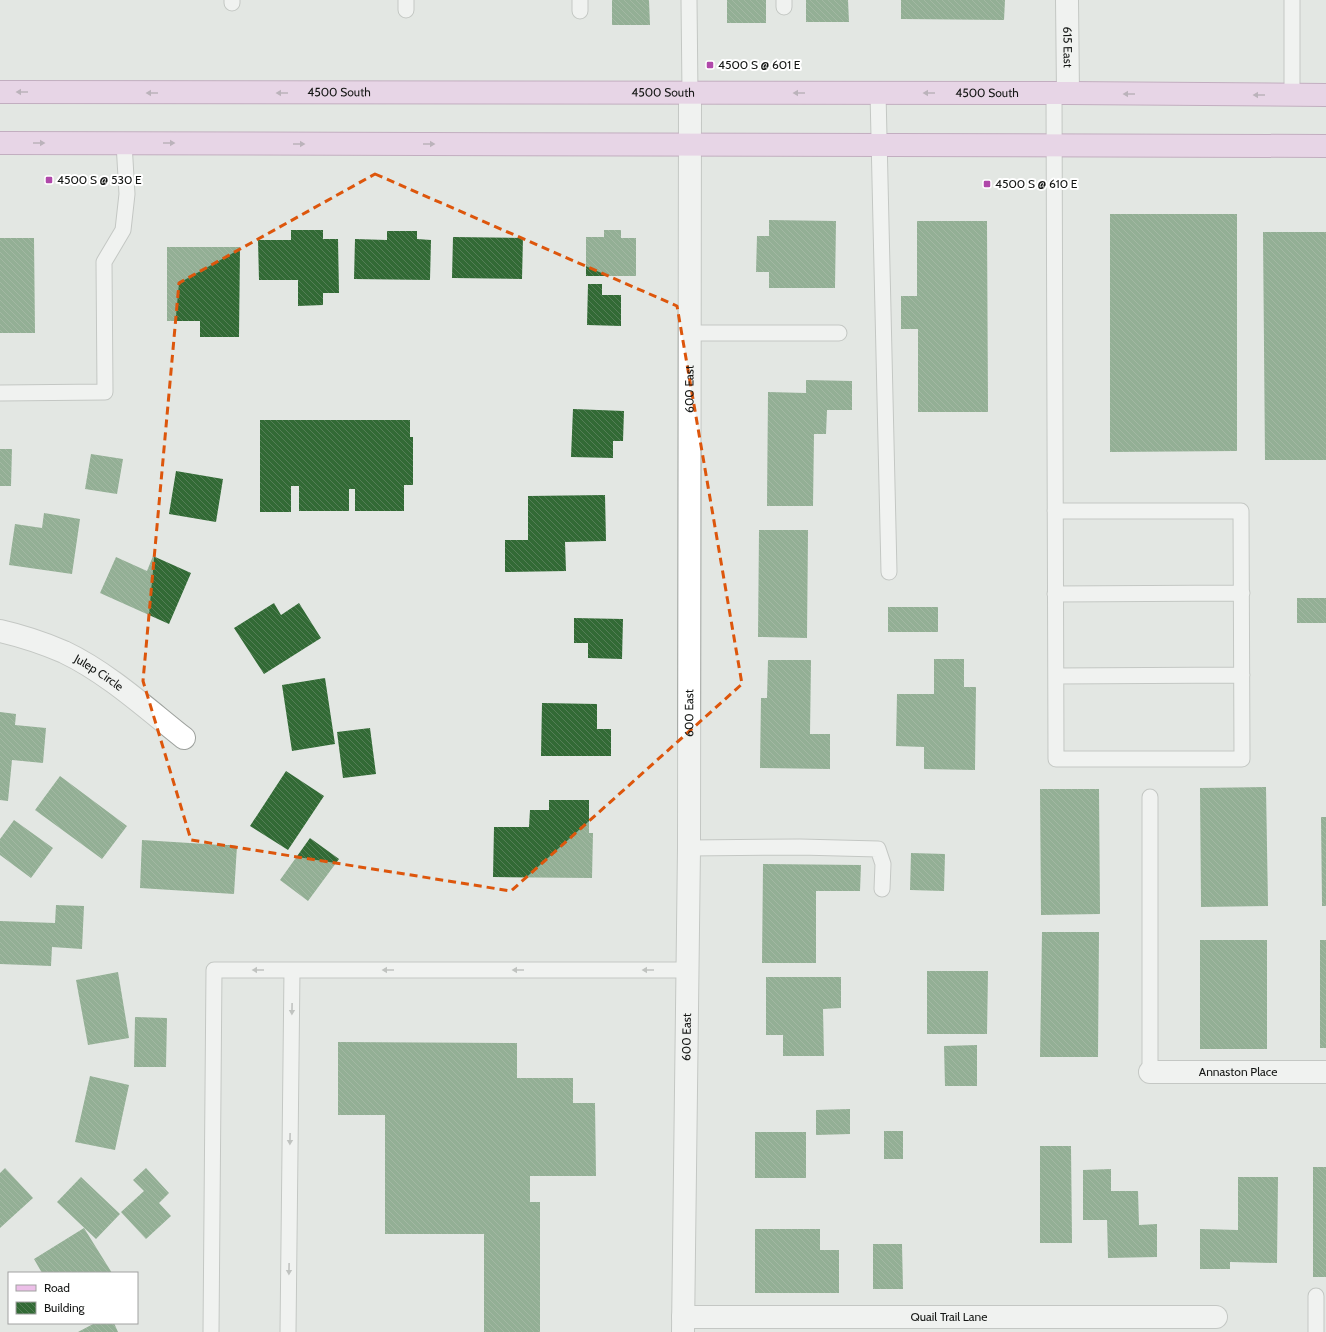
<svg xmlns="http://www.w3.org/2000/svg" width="1326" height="1332" font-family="Cabin,sans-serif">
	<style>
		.building { fill: url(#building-back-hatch) }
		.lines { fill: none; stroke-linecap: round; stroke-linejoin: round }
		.service-casing { stroke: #9da19d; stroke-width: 17 }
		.minor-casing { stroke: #9da19d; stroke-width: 24 }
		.primary-casing { stroke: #996994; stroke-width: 24 }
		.service { stroke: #fff; stroke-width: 15 }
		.minor { stroke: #fff; stroke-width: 22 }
		.primary { stroke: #ecbfe8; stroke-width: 22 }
		.oneway { fill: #8b7389 }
		.oneway2 { fill: #969796 }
		.marked { fill: none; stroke: #dd560c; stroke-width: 3; stroke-dasharray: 8 5; stroke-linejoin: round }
		.poi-dot { fill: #b048aa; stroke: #fff; stroke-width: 1.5 }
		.labels { text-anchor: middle; stroke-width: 4; stroke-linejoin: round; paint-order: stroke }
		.street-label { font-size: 12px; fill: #151715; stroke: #fff }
		.poi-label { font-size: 12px; fill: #151715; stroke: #fff; text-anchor: start }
	</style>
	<defs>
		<pattern id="building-back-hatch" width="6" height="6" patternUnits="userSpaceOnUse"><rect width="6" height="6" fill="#326a35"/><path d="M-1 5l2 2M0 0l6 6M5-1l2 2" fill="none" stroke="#547e56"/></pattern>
	</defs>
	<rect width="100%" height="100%" fill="#e3e7e3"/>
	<path class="building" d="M612 0H649L650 25H612Z
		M727 0H766V23H727Z
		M806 0H848L849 22H806Z
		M901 0H1005L1004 20 901 19Z
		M1110 214H1237V451L1110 452Z
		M769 220 836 221 835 288H769V272H756L757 236H769Z
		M917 221H987L988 412H918V329H901V296H917Z
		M291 230H323V239H338L339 293H323V305L298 306V280H259L258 240H291Z
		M604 230H621V238H636V276H586V237H604Z
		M387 231H417V239L431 240 430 280 354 279 355 239 387 240Z
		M1263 232H1326V460H1265Z
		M453 237 523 238 522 279 452 278Z
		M0 238H34L35 333H0Z
		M167 247H240L239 337H200V321H167Z
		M588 284H602V295H621V326L587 325Z
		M806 380 852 381V410H827L826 434H814L813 506H767L768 392 806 393Z
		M573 409 624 411 623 441H613V458L571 457Z
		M260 420H410V437H413V485H404V511H355V489H349V511H299V486H291V512H260Z
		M0 449H12L11 486H0Z
		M91 454 123 459 117 494 85 489Z
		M176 471 223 479 216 522 169 514Z
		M605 495 606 541 565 542 566 571 505 572V540H528V496Z
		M44 513 80 519 72 574 9 565 15 524 42 528Z
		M759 530H808L807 638 758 637Z
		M153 556 191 573 169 624 100 593 116 557 147 571Z
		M1297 598H1326V623H1297Z
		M274 603 281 615 299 603 321 638 264 674 234 628Z
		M888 607H938V632H888Z
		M574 618 623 619 622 659 588 658V643H574Z
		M934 659H964V687H976L975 770 924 769V747L896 746 897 694H934Z
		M768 660H811L810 734H830V769L760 768 761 698H767Z
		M325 678 335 744 292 751 282 685Z
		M542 703 597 704V729H611V756H541Z
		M0 712 16 714 15 725 46 728 43 763 12 760 8 801 0 800Z
		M370 728 376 774 343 778 337 732Z
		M286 771 324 796 288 850 250 826Z
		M60 776 127 826 102 859 35 810Z
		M1266 787 1268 906 1201 907 1200 788Z
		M1040 789H1099L1100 914 1041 915Z
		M549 800H589V833H593L592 878 493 877 494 827H529L530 810H549Z
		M1321 817H1326V906H1322Z
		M14 820 53 848 31 878 0 855V839Z
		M310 838 339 859 308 901 280 880Z
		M142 840 237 846 234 894 140 888Z
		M911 853 945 854 944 891 910 890Z
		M763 864 861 865 860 891H816V963H762Z
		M56 905 84 906 82 949 52 947 51 966 0 964V921L55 923Z
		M1042 932H1099L1098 1057H1040Z
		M1200 940H1267V1049H1200Z
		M1320 940H1326V1048H1320Z
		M927 971H988L987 1034H927Z
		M118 972 129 1038 88 1045 76 980Z
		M766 977H841V1008L823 1009 824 1056H783V1035H766Z
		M135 1017 167 1018 166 1067H134Z
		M338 1042 517 1043V1078H573V1103H595L596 1176H530V1202H540V1332H484V1234H385V1115H338Z
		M977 1045V1086H945L944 1046Z
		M90 1076 129 1085 115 1150 75 1142Z
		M850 1109V1134L816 1135V1110Z
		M884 1131H903V1159H884Z
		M755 1132H806V1178H755Z
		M1040 1146H1071L1072 1243H1040Z
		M1313 1167H1326V1277H1313Z
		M5 1168 33 1198 0 1228V1173Z
		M146 1168 169 1193 159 1203 171 1216 146 1239 121 1212 144 1191 133 1180Z
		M1111 1169V1191H1138L1139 1225 1157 1224V1257L1108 1258 1107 1220H1083V1170Z
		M81 1177 120 1214 96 1239 57 1202Z
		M1238 1177H1278L1277 1263 1230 1262V1269H1200V1229L1238 1230Z
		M84 1228 112 1273H42L34 1259Z
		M755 1229H820V1250H839V1293H755Z
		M873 1244H902L903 1289H873Z
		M95 1323H114L118 1332H78Z"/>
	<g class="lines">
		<g class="service-casing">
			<path id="service" d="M232 0V3
				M689 0 690 93
				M784 0V7
				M1292 0V95
				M406 10V0
				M580 11V0
				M878 93 889 572
				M1054 93 1056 759H1242L1241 511H1055
				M690 333H839
				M0 393 105 392 104 262 123 230 127 194 124 143
				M1055 594 1242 593
				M1056 676 1242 675
				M689 848 800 847 878 849 883 864 882 889
				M1150 1072V797
				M1316 1296V1332
				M211 1332 214 970H687
				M288 1332 292 970"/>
		</g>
		<g class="minor-casing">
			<g id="minor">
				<path id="s1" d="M1067 0 1068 93"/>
				<path id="s2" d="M0 631C22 636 43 643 64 652 108 673 146 708 184 738"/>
				<path id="s3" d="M1150 1072H1326"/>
				<path id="s4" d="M683 1317H1216"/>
				<path id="s5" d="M683 1332 689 848 690 93"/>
			</g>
		</g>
		<g class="primary-casing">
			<g id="primary">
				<path id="s6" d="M0 92 1068 93 1326 95"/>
				<path d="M0 143 1326 146"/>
			</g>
		</g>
		<use href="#service" class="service"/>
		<use href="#minor" class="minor"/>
		<use href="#primary" class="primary"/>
	</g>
	<defs><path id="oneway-solid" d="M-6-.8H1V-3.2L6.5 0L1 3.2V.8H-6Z"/></defs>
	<g class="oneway">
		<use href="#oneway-solid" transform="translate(22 92) rotate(-180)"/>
		<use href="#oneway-solid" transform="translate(152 93) rotate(-180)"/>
		<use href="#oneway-solid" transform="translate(282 93) rotate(-180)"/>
		<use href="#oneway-solid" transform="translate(799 93) rotate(180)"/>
		<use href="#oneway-solid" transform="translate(929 93) rotate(180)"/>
		<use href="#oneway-solid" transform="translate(1129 94) rotate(-180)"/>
		<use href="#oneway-solid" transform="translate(1259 95) rotate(-180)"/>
		<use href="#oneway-solid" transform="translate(39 143)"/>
		<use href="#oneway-solid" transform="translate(169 143)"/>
		<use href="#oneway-solid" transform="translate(299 144)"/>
		<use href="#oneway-solid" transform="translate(429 144)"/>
	</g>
	<g class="oneway2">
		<use href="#oneway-solid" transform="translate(258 970) rotate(180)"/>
		<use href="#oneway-solid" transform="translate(388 970) rotate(-180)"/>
		<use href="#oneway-solid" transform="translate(518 970) rotate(-180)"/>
		<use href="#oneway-solid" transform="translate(648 970) rotate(-180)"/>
		<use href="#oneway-solid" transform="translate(292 1009) rotate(91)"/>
		<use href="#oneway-solid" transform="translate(290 1139) rotate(91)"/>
		<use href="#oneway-solid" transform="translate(289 1269) rotate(91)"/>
	</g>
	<path d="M0 0H1326V1332H0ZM375 174 677 306 742 684 511 891 191 840 143 681 179 283Z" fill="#e3e7e3" fill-opacity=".55" fill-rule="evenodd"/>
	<path class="marked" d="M375 174 677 306 742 684 511 891 191 840 143 681 179 283Z"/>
	<g class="poi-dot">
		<rect x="706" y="61" width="8" height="8" rx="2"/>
		<rect x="45" y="176" width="8" height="8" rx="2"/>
		<rect x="983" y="180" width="8" height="8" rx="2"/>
	</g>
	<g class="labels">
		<g class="street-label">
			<text dy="4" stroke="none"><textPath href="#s1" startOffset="47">615 East</textPath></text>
			<text dy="4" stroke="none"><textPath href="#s6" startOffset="339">4500 South</textPath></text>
			<text dy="4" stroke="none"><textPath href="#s6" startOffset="663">4500 South</textPath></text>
			<text dy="4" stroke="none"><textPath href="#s6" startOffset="987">4500 South</textPath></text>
			<text dy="4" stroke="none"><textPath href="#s5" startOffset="943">600 East</textPath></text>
			<text dy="4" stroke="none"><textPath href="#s2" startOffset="108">Julep Circle</textPath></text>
			<text dy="4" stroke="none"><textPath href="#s5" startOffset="619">600 East</textPath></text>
			<text dy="4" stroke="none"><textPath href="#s5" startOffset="295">600 East</textPath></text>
			<text dy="4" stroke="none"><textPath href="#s3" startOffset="88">Annaston Place</textPath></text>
			<text dy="4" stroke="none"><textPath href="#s4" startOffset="266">Quail Trail Lane</textPath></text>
		</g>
		<g class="poi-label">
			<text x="718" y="69">4500 S @ 601 E</text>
			<text x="57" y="184">4500 S @ 530 E</text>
			<text x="995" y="188">4500 S @ 610 E</text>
		</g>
	</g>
	<rect x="8" y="1272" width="130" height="52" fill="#ffffff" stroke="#a1a2a1"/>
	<rect x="16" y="1285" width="20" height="6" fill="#ecbfe8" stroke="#a1a2a1"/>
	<text x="44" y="1292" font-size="12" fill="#151715">Road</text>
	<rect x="16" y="1302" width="20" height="12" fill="url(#building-back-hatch)" stroke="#a1a2a1"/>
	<text x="44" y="1312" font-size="12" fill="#151715">Building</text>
</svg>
